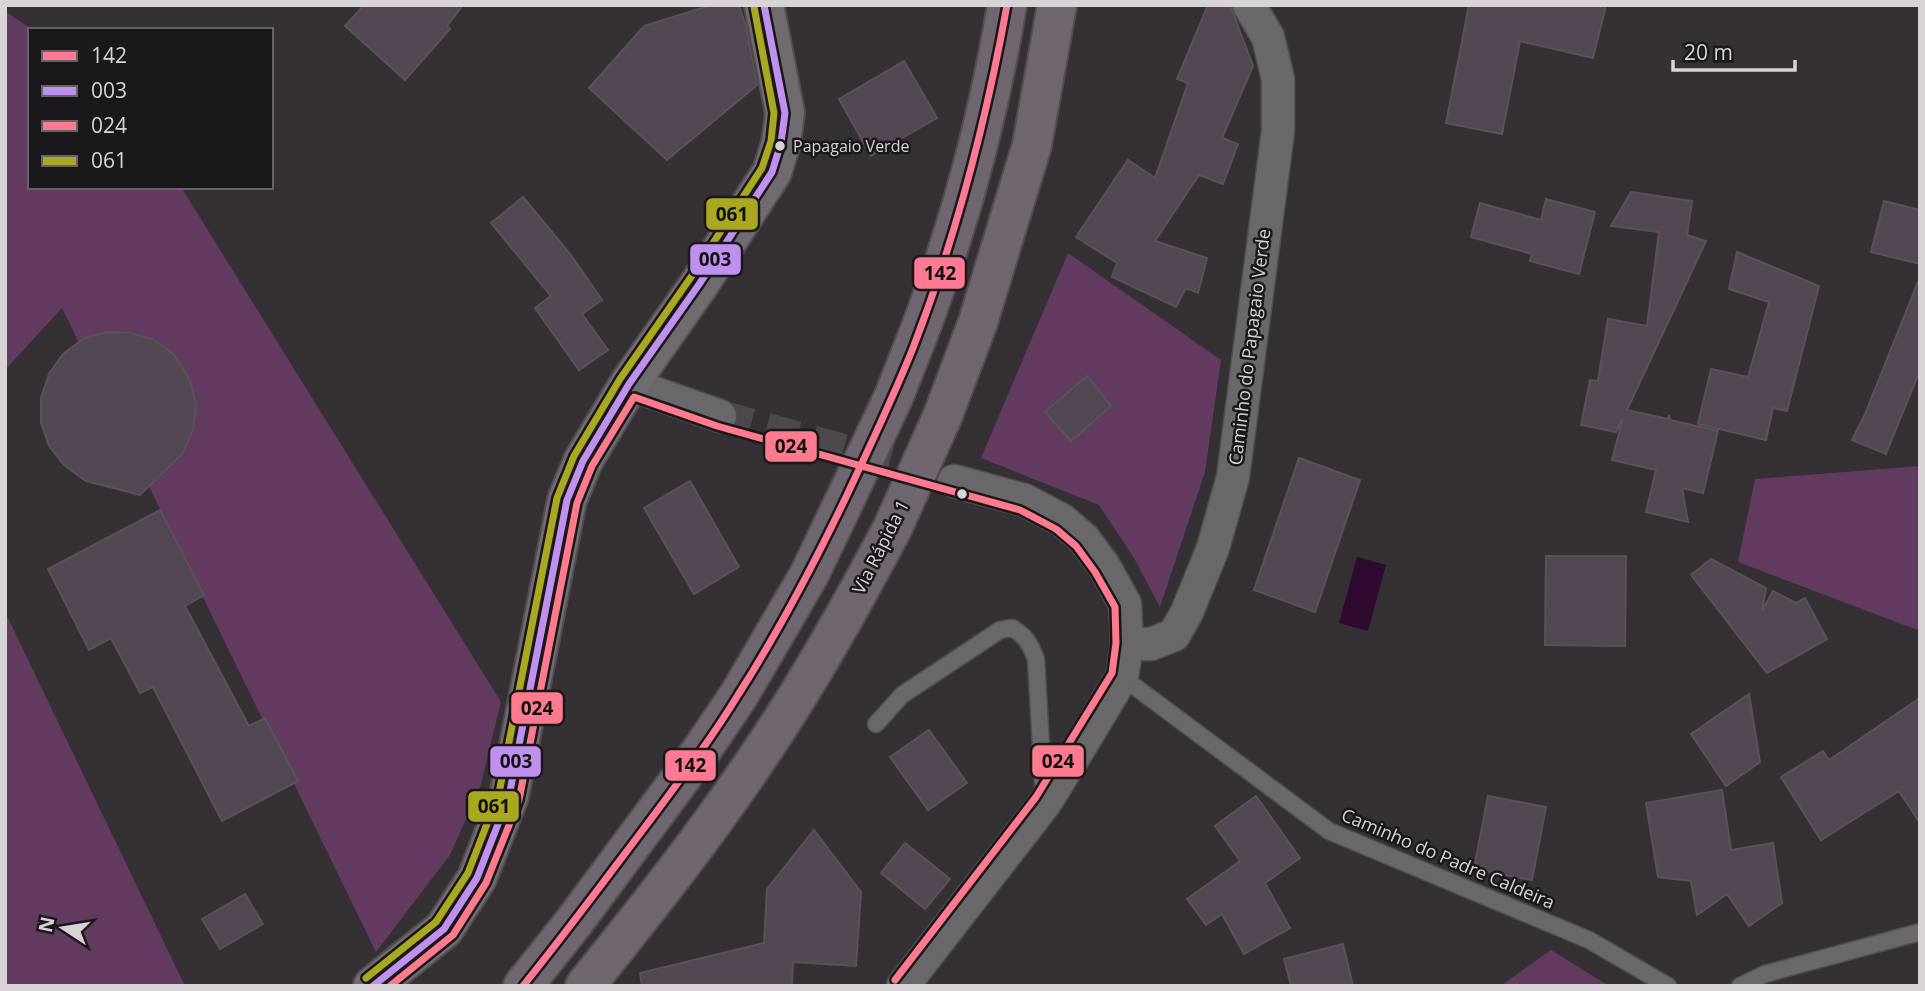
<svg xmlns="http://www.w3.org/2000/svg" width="1925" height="991" font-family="'Open Sans',sans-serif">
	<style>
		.green { fill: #633b61 }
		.water { fill: #2f092f }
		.building { fill: #524752; stroke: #575457; stroke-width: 2 }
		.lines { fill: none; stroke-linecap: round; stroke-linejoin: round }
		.street-tunnel { stroke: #4d484c; stroke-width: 32; stroke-dasharray: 32 16; stroke-linecap: butt }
		.lane-casing { stroke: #514d50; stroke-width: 19 }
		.street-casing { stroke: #514d50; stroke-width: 35 }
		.secondary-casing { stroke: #514d50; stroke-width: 42 }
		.highway-casing { stroke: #514d50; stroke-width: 42 }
		.lane { stroke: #6b686b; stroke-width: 16 }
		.street { stroke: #6b686b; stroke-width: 32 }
		.secondary { stroke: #706b70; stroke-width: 38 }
		.highway { stroke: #706670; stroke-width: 38 }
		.highway-bridge-casing { stroke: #514d50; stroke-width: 42; stroke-linecap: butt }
		.highway-bridge { stroke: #706670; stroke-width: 38 }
		.bus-1-casing { stroke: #1b181b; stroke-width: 12 }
		.bus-2-casing { stroke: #1b181b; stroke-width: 12 }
		.bus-3-casing { stroke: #1b181b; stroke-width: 12 }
		.bus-4-casing { stroke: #1b181b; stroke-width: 12 }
		.bus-1 { stroke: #fe7a93; stroke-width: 7 }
		.bus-2 { stroke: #c090ef; stroke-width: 7 }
		.bus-3 { stroke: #fd7b8c; stroke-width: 7 }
		.bus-4 { stroke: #aaa820; stroke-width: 7 }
		.bus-dot { fill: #d7d3d7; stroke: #1b181b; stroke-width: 2.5 }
		.labels { text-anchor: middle; stroke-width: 5; stroke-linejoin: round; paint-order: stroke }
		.bus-label { font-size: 16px; fill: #d7d3d7; stroke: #1b181b; text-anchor: start }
		.street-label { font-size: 18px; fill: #d7d3d7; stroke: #1b181b }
		.line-badge { stroke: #1b181b; stroke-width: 2.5 }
		.pale-badge-label { font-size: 19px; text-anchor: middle; font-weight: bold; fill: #111 }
	</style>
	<rect width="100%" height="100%" fill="#353034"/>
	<path class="green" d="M5 11 33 30H30V187H181L501 702 480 788 450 855 376 952 62 308 5 370Z
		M1068 253 1221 360 1205 472 1160 607 1134 558 1099 505 981 458Z
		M1920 466V631L1738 562 1755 479Z
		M5 598 7 616 185 986H5Z
		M1551 950 1609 986H1500Z"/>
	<path class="water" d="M1357 557 1386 565 1368 631 1339 623Z"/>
	<path class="building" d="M364 5H463L447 26 450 29 405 80 345 26Z
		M711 5H739L746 27 757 85 667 160 589 88 644 26Z
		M1208 5H1230L1253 66 1222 138 1238 144 1223 184 1199 175 1155 241 1207 258 1198 293 1186 288 1176 307 1112 277 1117 263 1076 237 1128 160 1155 178 1188 83 1177 79Z
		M1469 5H1606L1593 58 1520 41 1502 134 1446 123Z
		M904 61 937 118 871 156 839 99Z
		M1631 192 1692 201 1687 235 1706 241 1627 410 1668 419 1669 415 1670 420 1718 431 1703 493 1682 488 1688 522 1646 512 1656 470 1612 460 1623 418 1616 432 1581 425 1590 380 1598 381 1608 319 1647 326 1659 232 1611 226Z
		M523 197 571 255 602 300 582 314 608 350 579 370 535 308 551 296 491 223Z
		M1546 199 1595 212 1579 274 1530 261 1532 254 1471 237 1480 203 1541 220Z
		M1884 201 1920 210V264L1871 252Z
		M1737 252 1819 286 1787 411 1773 408 1766 440 1698 424 1711 369 1748 377 1769 302 1729 289Z
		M1918 282H1920V370L1886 454 1852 440 1865 414Z
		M106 332 131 333 154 340 174 355 189 378 196 404 193 430 182 454 140 495 86 481 64 465 49 446 41 423V398L49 374 63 354 83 339Z
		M1087 376 1111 406 1071 441 1045 412Z
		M1299 458 1360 480 1315 612 1254 590Z
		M690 481 739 567 694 594 644 508Z
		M160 510 204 595 185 606 249 726 265 718 298 781 222 821 153 687 140 693 111 638 89 650 48 569Z
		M1546 556H1626L1625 646 1545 645Z
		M1711 559 1766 588 1762 611 1773 591 1796 603 1805 598 1827 639 1767 673 1691 575Z
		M1749 694 1760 762 1726 786 1691 734Z
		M1920 698V823L1899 791 1821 840 1781 777 1823 751 1829 760Z
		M929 730 967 783 928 810 890 757Z
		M1722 790 1731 850 1773 843 1782 903 1749 926 1727 894 1697 915 1691 881 1658 877 1646 803Z
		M1256 796 1300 858 1265 883 1290 928 1244 954 1222 914 1206 925 1187 899 1240 861 1215 826Z
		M1488 796 1546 807 1532 880 1474 869Z
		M814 830 861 892 856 966 793 962 792 986H642L640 973 764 943 767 889Z
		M905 843 950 879 925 909 881 873Z
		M245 894 263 924 220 949 202 919Z
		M1343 944 1353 986H1291L1284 959Z"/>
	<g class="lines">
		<path class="street-tunnel" d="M720 416 942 477"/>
		<g class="lane-casing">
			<path id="lane" d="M1122 677 1329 831 1589 940 1668 986
				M876 724 902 695 1000 630 1012 628C1026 636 1030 644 1036 659L1044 798
				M1740 986 1765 974 1920 932"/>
		</g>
		<g class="street-casing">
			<path id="street" d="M629 384 720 416
				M1127 644H1151L1174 635 1187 612 1213 548 1233 477 1278 131V79L1268 37 1249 5
				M903 986 1045 803 1083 742 1122 677 1127 644 1125 604 1104 566 1084 539 1062 520 1024 500 954 481"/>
		</g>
		<g class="secondary-casing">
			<path id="secondary" d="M373 986 444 929 477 878 509 796 567 500 583 461 629 384 700 283 772 172 781 143 785 113 764 5"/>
		</g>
		<g class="highway-casing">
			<path id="highway" d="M894 396C905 367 917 339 927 311 963 212 990 109 1007 5
				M943 415 978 322 1032 145 1057 5
				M523 986 574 922 701 751 739 695 809 575 842 506
				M585 986C647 909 709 831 764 748 812 677 853 603 893 527"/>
		</g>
		<use href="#lane" class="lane"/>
		<use href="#street" class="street"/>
		<use href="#secondary" class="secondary"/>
		<use href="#highway" class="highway"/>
		<g class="highway-bridge-casing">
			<path id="highway-bridge" d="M842 506 894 396
				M893 527 943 415"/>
		</g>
		<use href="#highway-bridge" class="highway-bridge"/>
		<g class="bus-1-casing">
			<path id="bus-1" d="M523 986C565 934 605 880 645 827 677 784 710 741 738 695 779 631 814 564 847 495 870 446 893 398 913 348 956 237 986 122 1007 5"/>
		</g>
		<g class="bus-2-casing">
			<path id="bus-2" d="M373 986 444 929 477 878 509 796 567 500 583 461 629 384 700 283 772 172 781 143 785 113 764 5"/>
		</g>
		<g class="bus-3-casing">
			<path id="bus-3" d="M390 986 453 935 486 883 519 800 577 503 592 466 634 397 717 426 1020 510 1056 529 1076 546 1095 572 1115 607 1116 643 1112 673 1036 797 895 980"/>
		</g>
		<g class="bus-4-casing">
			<path id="bus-4" d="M366 978 436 922 468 873 499 793 557 498 574 456 620 379 691 277 762 168 771 141 774 113 754 7"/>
		</g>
		<use href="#bus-1" class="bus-1"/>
		<use href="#bus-2" class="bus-2"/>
		<use href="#bus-3" class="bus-3"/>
		<use href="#bus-4" class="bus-4"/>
	</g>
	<g class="bus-dot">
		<circle cx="780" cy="146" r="6"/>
		<circle cx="962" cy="494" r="6"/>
	</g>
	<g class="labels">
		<g class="bus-label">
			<text x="793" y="152">Papagaio Verde</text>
		</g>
		<g class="street-label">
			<text transform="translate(1250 347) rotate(-83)" y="6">Caminho do Papagaio Verde</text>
			<text transform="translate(881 547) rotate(-63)" y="6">Via Rápida 1</text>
			<text transform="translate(1448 859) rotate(23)" y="6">Caminho do Padre Caldeira</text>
		</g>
	</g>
	<g class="line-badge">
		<rect x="705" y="197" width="54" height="34" rx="7" fill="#aaa820"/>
		<rect x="689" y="243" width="53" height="33" rx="7" fill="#c090ef"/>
		<rect x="913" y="256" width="53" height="34" rx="7" fill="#fe7a93"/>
		<rect x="764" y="430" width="54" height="33" rx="7" fill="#fd7b8c"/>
		<rect x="510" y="691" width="54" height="34" rx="7" fill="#fd7b8c"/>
		<rect x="1031" y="744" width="54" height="34" rx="7" fill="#fd7b8c"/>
		<rect x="489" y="745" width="53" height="33" rx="7" fill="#c090ef"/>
		<rect x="664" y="749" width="53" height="33" rx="7" fill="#fe7a93"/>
		<rect x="467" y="790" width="53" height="33" rx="7" fill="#aaa820"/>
	</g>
	<g class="pale-badge-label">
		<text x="732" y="221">061</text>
		<text x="715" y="266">003</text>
		<text x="940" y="280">142</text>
		<text x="791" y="453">024</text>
		<text x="537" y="715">024</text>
		<text x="1058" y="768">024</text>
		<text x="516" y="768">003</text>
		<text x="690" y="772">142</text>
		<text x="494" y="813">061</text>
	</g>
	<rect width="1925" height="991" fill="none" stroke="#d7d3d7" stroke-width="14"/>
	<rect x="28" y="28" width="245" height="161" fill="#1b181b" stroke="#666366" stroke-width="2"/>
	<rect x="42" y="51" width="35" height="10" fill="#fe7a93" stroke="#666366" stroke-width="2"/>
	<text x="91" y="63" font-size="21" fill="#d7d3d7">142</text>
	<rect x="42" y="86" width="35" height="10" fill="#c090ef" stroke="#666366" stroke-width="2"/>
	<text x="91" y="98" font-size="21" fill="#d7d3d7">003</text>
	<rect x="42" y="121" width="35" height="10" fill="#fd7b8c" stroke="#666366" stroke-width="2"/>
	<text x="91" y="133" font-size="21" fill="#d7d3d7">024</text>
	<rect x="42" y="156" width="35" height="10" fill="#aaa820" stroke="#666366" stroke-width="2"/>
	<text x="91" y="168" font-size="21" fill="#d7d3d7">061</text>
	<g transform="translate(63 928) rotate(282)" stroke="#1b181b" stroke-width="5" paint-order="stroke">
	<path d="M0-5L12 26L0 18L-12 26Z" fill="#d7d3d7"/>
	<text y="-10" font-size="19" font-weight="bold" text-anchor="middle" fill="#d7d3d7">N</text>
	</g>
	<path d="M1673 60v10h122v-10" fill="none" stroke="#d7d3d7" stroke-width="3.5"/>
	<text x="1684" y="60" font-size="21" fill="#d7d3d7" stroke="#1b181b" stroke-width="5" paint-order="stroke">20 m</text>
</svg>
